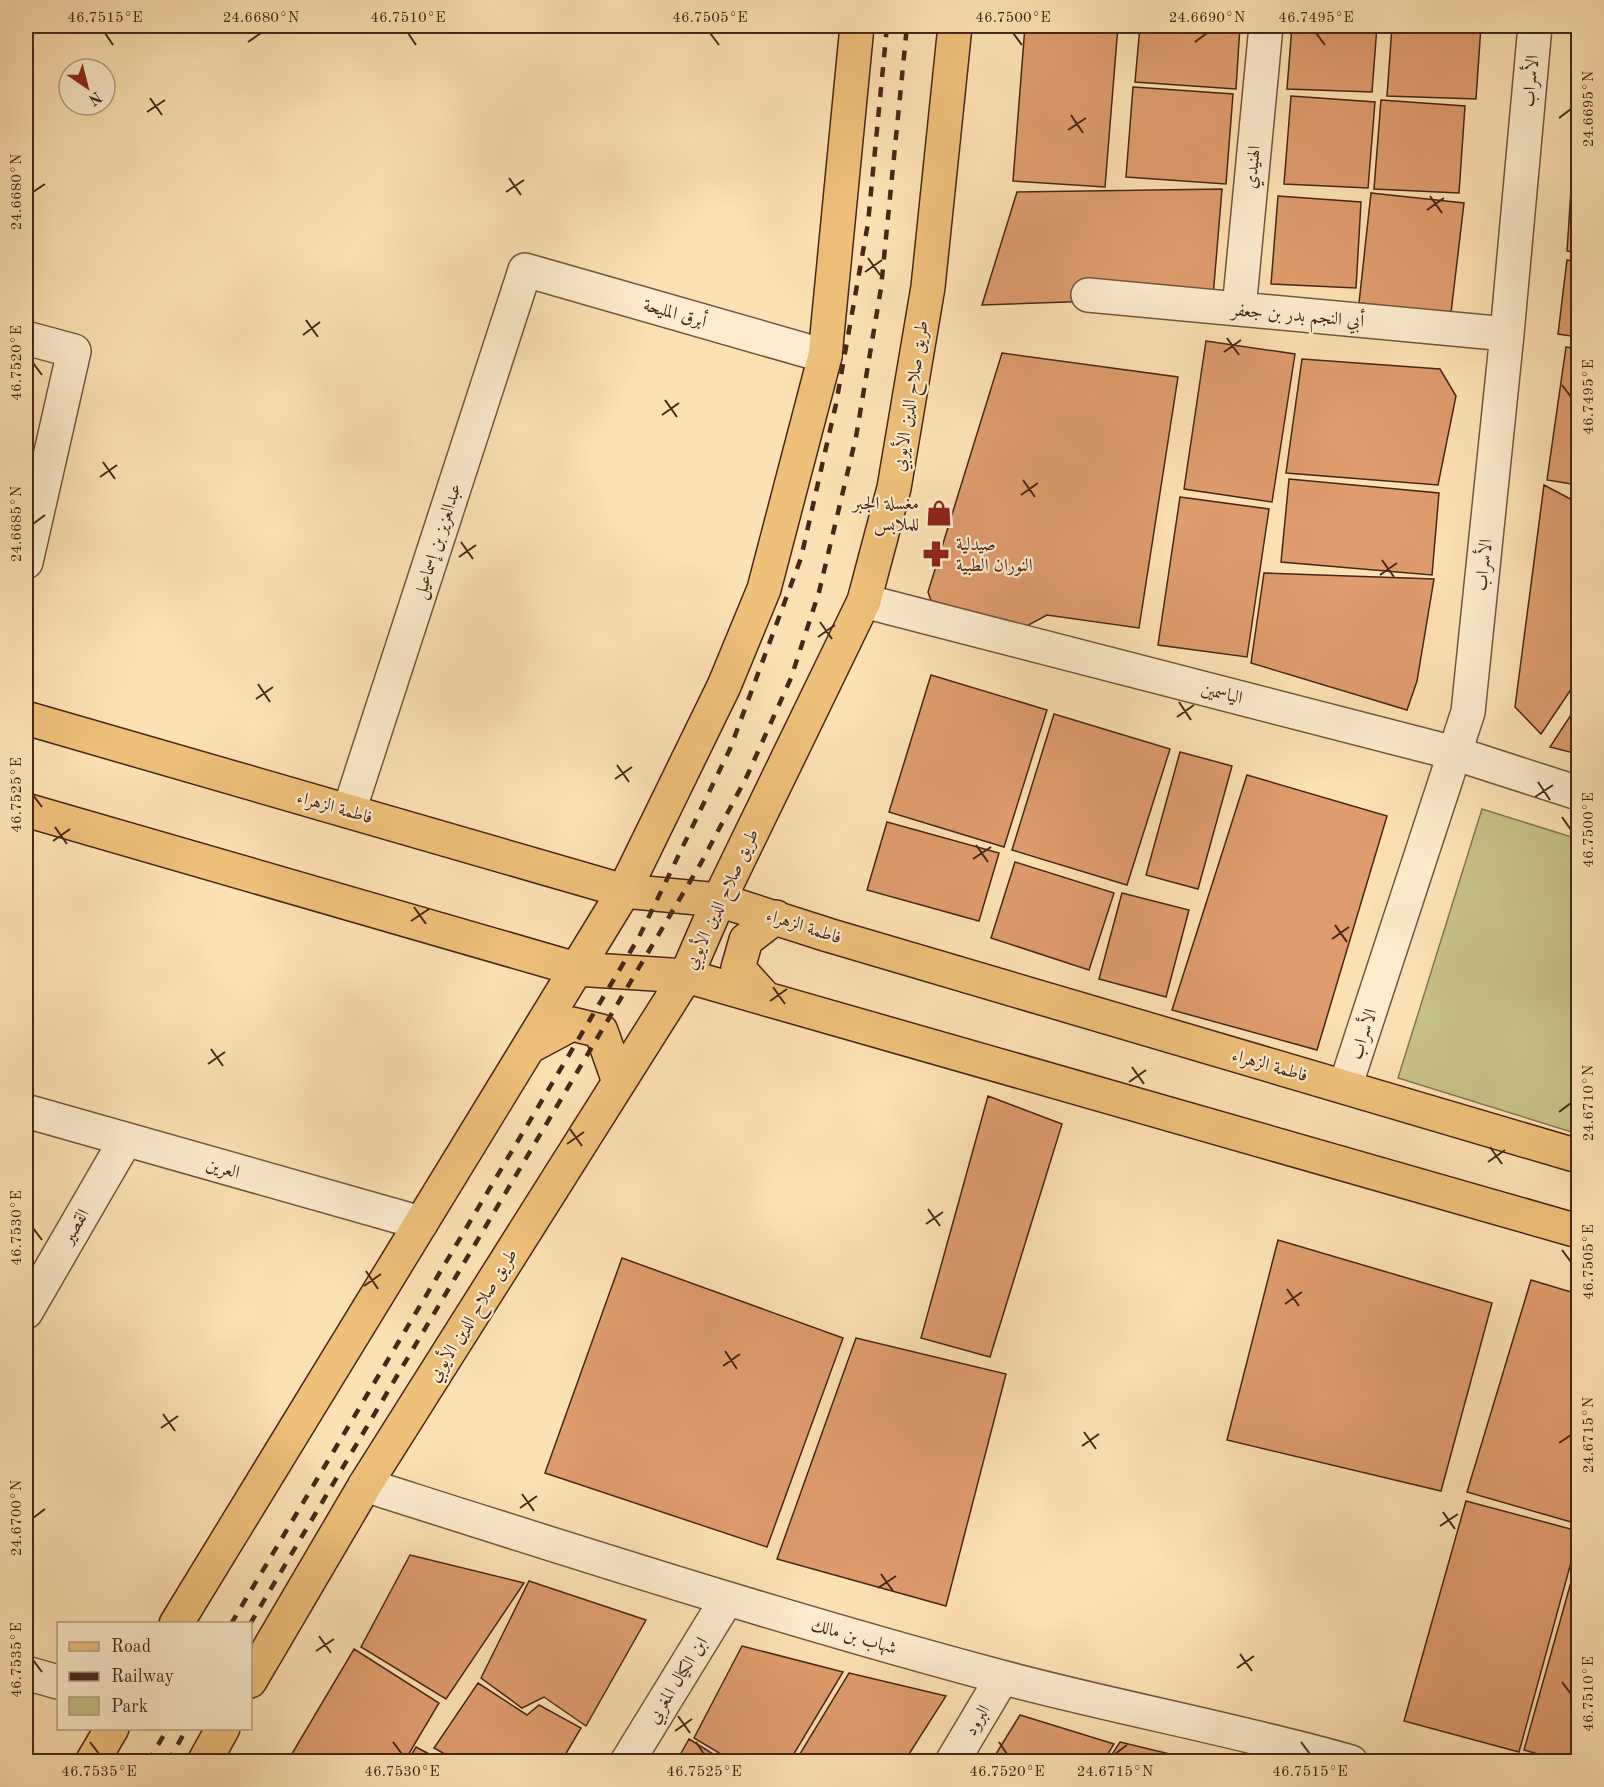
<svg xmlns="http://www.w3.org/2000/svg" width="1604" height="1787" font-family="'Old Standard TT',Amiri,serif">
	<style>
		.green { fill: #c6c188; stroke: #867450; stroke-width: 1.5 }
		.building { fill: #df9c6e; stroke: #472719; stroke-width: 1.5 }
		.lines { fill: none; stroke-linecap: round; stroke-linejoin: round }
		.minor-casing { stroke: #745640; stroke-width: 36 }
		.major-casing { stroke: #472719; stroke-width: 36 }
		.minor { stroke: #fdecce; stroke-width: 33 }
		.major { stroke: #eec07a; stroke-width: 33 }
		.rail { stroke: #472719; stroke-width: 4.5; stroke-dasharray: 10 10; stroke-linecap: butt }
		.ticks { fill: none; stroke: #472719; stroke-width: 2 }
		.labels { text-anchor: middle; stroke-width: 4.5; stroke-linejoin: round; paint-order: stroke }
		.street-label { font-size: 18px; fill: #472719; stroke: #fdecce }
		.poi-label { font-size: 18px; fill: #472719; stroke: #fdecce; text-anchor: end }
		.neatline { fill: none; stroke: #472719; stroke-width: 2 }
		.ticks-label { font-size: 15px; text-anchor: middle; fill: #472719 }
	</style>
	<rect width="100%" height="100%" fill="#fce1b4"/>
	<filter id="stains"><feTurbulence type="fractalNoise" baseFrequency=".00333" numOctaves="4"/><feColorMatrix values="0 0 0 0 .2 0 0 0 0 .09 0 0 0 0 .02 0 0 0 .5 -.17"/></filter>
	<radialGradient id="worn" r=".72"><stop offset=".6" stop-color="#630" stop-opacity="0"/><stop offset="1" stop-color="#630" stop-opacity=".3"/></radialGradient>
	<path class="green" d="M1482 809 1578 839V1134L1398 1078Z"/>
	<path class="building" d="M1025 26H1118L1105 187 1013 181Z
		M1140 26H1240L1236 89 1135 82Z
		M1292 26H1377L1372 92 1287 89Z
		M1392 26H1481L1476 99 1387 96Z
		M1578 83V253L1567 251Z
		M1133 87 1233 94 1226 184 1126 177Z
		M1291 96 1375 102 1368 188 1284 184Z
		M1381 100 1465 106 1459 193 1374 189Z
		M1222 189 1213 297 982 305 1017 192Z
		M1371 193 1464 203 1451 313 1359 303Z
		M1278 196 1361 202 1356 288 1271 284Z
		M1567 260 1578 262V337L1558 334Z
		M1206 341 1295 354 1272 502 1184 489Z
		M1566 347 1578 349V485L1547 480Z
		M1002 353 1178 377 1139 628 1047 615 1023 628 935 612 928 592Z
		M1302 359 1440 369 1456 396 1438 485 1286 473Z
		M1289 479 1439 493 1432 575 1281 562Z
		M1544 485 1578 503V679L1541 734 1515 707Z
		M1180 497 1269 509 1247 657 1158 645Z
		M1264 573 1434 579 1417 681 1407 710 1251 663Z
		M931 675 1047 710 1004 847 889 812Z
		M1578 704V754L1550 747Z
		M1054 714 1170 749 1127 885 1012 850Z
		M1180 752 1232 766 1198 889 1146 875Z
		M1247 775 1387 816 1317 1050 1172 1010Z
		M887 822 999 853 979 921 867 890Z
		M1015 862 1114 893 1089 970 991 938Z
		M1122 893 1189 910 1166 997 1099 979Z
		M988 1096 1062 1124 990 1357 921 1338Z
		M1278 1240 1492 1303 1441 1491 1227 1440Z
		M622 1258 843 1338 767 1547 545 1473Z
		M1531 1280 1578 1294V1524L1467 1492Z
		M856 1338 1006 1374 946 1606 777 1559Z
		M1466 1501 1578 1531V1537L1519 1752 1404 1721Z
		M410 1555 524 1583 446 1699 361 1647Z
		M1578 1557V1762H1566L1524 1750Z
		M529 1581 646 1620 586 1726 544 1697 522 1708 481 1678Z
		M742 1646 843 1672 789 1762H734L694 1738Z
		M354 1649 439 1703 404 1762H287Z
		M849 1673 946 1696 904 1762H795Z
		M478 1683 527 1715 539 1705 581 1728 561 1762H459L434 1748Z
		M1020 1715 1114 1744 1103 1762H991Z
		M689 1739 726 1762H676Z
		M1120 1742 1199 1761V1762H1107Z
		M416 1747 444 1762H407Z"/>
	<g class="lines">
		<g class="minor-casing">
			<path id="minor" d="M1088 295 1507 334
				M1239 309 1266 26
				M26 338 74 351 26 562
				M864 601 1454 753 1578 793
				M349 811 525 270 825 356
				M1345 1087 1468 712 1507 334 1535 26
				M26 1111 421 1223
				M26 1312 125 1141
				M365 1485C576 1552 787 1620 1001 1677 1117 1708 1235 1729 1351 1762
				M26 1673 58 1682
				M627 1762 727 1599
				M952 1762 1002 1678"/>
		</g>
		<g class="major-casing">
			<path id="major" d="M26 718 624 891 719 900 828 935 1578 1156
				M26 810 576 969 686 976 1578 1231
				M766 999 738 968 746 940 776 917
				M529 1047 572 1024 601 1031 619 1082
				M176 1624 624 891 724 686 764 589 825 356 857 26
				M250 1681 365 1485 686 976 719 900 864 601 894 488 928 287 955 26
				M92 1762 112 1728
				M204 1762 223 1728"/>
		</g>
		<use href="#minor" class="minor"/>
		<use href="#major" class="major"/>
		<path class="rail" d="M231 1624 639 937 730 749 801 558 836 404 868 223 887 26
			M250 1624 701 863 747 776 791 678 819 592 856 437 881 288 907 26
			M148 1762 168 1728
			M168 1762 187 1728"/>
	</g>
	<path class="ticks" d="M105 33 113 45M408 33 416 45M710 33 719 45M1013 33 1022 45M1316 33 1325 45M248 42 261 33M1195 42 1207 33M150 98 162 115M147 112 165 100M1071 115 1083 133M1559 118 1571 109M1068 130 1086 118M509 178 521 195M33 192 45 184M506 192 524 180M1430 196 1442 213M1427 210 1444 198M868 258 880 275M865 272 882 260M306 320 318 337M303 335 320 322M1227 338 1239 355M1224 352 1241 340M33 363 42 375M1562 385 1571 397M665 400 677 417M662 415 679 403M103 462 115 479M100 477 117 465M1023 480 1035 497M1021 495 1038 483M33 524 45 515M461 542 473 559M459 557 476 545M1382 560 1394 577M1380 575 1397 563M820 622 832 639M818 637 835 625M258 684 270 702M256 699 273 687M1179 702 1191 720M1177 717 1194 705M617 765 629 782M615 779 632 767M1538 782 1550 800M33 795 42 807M1535 797 1553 785M1562 817 1571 830M55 827 67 844M53 841 70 829M976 845 988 862M973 859 991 847M414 907 426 924M411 921 429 909M1335 925 1347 942M1332 939 1349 927M773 987 785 1004M770 1001 787 989M211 1049 223 1066M208 1064 225 1052M1132 1067 1144 1084M1129 1082 1146 1070M1559 1112 1571 1103M570 1129 582 1146M567 1144 584 1132M1490 1147 1502 1164M1488 1162 1505 1150M928 1209 940 1226M926 1224 943 1212M33 1228 42 1240M1562 1250 1571 1262M366 1271 378 1289M364 1286 381 1274M1287 1289 1299 1306M1285 1304 1302 1292M725 1351 737 1369M723 1366 740 1354M163 1414 175 1431M161 1428 178 1416M1084 1432 1096 1449M1559 1443 1571 1435M1082 1446 1099 1434M522 1494 534 1511M520 1508 537 1496M1443 1512 1455 1529M33 1518 45 1509M1440 1526 1458 1514M881 1574 893 1591M878 1588 896 1576M319 1636 331 1653M316 1651 334 1639M1240 1654 1252 1671M33 1660 42 1672M1237 1668 1254 1656M1562 1682 1571 1694M678 1716 690 1733M675 1731 692 1719M90 1742 99 1754M393 1742 402 1754M696 1742 704 1754M999 1742 1007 1754M1301 1742 1310 1754M1115 1754 1127 1745"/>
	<defs>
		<g id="shop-bare" transform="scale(2.07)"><path d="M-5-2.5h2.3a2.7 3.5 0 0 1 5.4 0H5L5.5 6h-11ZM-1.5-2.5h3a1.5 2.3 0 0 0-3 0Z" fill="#8f2418" stroke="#fdecce" stroke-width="2.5" paint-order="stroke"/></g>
		<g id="pharmacy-bare" transform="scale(2.07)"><path d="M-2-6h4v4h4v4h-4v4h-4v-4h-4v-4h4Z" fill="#8f2418" stroke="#fdecce" stroke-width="2.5" paint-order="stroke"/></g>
	</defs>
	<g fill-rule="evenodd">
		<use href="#shop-bare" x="939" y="513"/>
		<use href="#pharmacy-bare" x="936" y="554"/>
	</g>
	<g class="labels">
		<g class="street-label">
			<text transform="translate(1530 81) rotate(-85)" y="6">الأسراب</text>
			<text transform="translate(1252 167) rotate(-84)" y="6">الهنيدي</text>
			<text transform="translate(675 313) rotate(16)" y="6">أبرق المليحة</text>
			<text transform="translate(1298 315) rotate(5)" y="6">أبي النجم بدر بن جعفر</text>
			<text transform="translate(910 396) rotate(-81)" y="6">طريق صلاح الدين الأيوبي</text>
			<text transform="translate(437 541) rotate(-72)" y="6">عبدالعزيز بن إسماعيل</text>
			<text transform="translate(1483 565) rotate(-84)" y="6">الأسراب</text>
			<text transform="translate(1222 693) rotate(14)" y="6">الياسمين</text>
			<text transform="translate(335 807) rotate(16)" y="6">فاطمة الزهراء</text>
			<text transform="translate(721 899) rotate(-65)" y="6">طريق صلاح الدين الأيوبي</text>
			<text transform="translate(804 926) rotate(18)" y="6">فاطمة الزهراء</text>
			<text transform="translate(1363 1034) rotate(-72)" y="6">الأسراب</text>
			<text transform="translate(1270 1065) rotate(16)" y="6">فاطمة الزهراء</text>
			<text transform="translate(223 1168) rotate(16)" y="6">العرين</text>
			<text transform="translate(75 1226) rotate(-60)" y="6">القصير</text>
			<text transform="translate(472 1315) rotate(-58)" y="6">طريق صلاح الدين الأيوبي</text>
			<text transform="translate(854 1636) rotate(16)" y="6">شهاب بن مالك</text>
			<text transform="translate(677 1680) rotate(-58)" y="6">ابن الكيال المغربي</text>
			<text transform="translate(977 1720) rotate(-59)" y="6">البرود</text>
		</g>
		<g class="poi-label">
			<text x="919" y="509">مغسلة الجبر<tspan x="919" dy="21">للملابس</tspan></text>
			<text x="956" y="550" text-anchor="start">صيدلية<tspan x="956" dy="21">النوران الطبية</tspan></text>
		</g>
	</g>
	<rect width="1604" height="1787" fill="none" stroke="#fce1b4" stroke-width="66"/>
	<rect x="57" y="1622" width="195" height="108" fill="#fdecce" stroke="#b49d86" stroke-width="1.5"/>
	<rect x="69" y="1642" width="30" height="9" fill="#eec07a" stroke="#b49d86" stroke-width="1.5"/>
	<text x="111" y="1652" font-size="18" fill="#472719">Road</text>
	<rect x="69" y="1672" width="30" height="9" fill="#472719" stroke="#b49d86" stroke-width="1.5"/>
	<text x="111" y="1682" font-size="18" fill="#472719">Railway</text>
	<rect x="69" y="1697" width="30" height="18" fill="#c6c188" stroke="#b49d86" stroke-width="1.5"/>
	<text x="111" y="1712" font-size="18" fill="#472719">Park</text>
	<g transform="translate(87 87) rotate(145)"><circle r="28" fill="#fdecce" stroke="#b49d86" stroke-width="1.5"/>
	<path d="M0-4.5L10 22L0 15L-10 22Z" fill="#8f2418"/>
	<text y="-9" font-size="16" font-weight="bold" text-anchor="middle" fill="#472719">N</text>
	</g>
	<rect x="33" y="33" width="1538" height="1721" class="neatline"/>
	<g class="ticks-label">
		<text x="105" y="22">46.7515°E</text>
		<text x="261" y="22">24.6680°N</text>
		<text x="408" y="22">46.7510°E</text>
		<text x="710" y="22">46.7505°E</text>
		<text x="1013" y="22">46.7500°E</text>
		<text x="1207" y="22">24.6690°N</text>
		<text x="1316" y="22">46.7495°E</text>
		<text transform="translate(1588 109) rotate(-90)" y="5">24.6695°N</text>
		<text transform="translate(16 192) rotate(-90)" y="5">24.6680°N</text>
		<text transform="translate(16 363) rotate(-90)" y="5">46.7520°E</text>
		<text transform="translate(1588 397) rotate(-90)" y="5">46.7495°E</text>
		<text transform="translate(16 524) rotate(-90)" y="5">24.6685°N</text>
		<text transform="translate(16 795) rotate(-90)" y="5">46.7525°E</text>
		<text transform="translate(1588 830) rotate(-90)" y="5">46.7500°E</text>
		<text transform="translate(1588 1103) rotate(-90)" y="5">24.6710°N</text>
		<text transform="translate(16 1228) rotate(-90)" y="5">46.7530°E</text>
		<text transform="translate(1588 1262) rotate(-90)" y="5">46.7505°E</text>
		<text transform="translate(1588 1435) rotate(-90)" y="5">24.6715°N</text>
		<text transform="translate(16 1518) rotate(-90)" y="5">24.6700°N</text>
		<text transform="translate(16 1660) rotate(-90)" y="5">46.7535°E</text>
		<text transform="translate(1588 1694) rotate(-90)" y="5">46.7510°E</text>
		<text x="99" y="1776">46.7535°E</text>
		<text x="402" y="1776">46.7530°E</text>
		<text x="704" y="1776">46.7525°E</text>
		<text x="1007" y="1776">46.7520°E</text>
		<text x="1115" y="1776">24.6715°N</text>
		<text x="1310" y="1776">46.7515°E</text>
	</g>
	<rect width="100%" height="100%" filter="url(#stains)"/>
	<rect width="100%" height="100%" fill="url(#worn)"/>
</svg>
